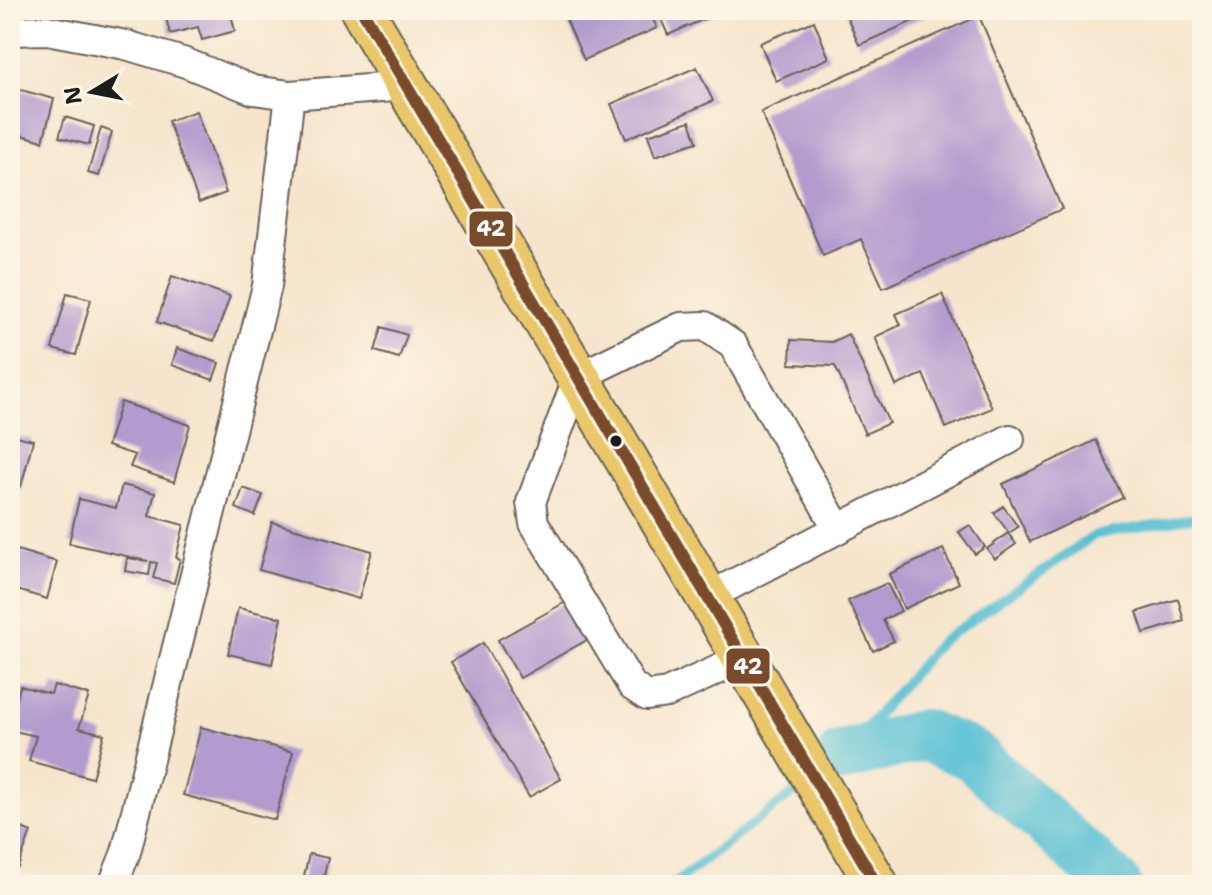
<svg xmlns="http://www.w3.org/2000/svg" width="1212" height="895" font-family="'Shantell Sans',sans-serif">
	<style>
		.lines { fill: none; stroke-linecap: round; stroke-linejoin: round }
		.stream { stroke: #57c0d4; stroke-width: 9 }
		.river { stroke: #57c0d4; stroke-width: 52 }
		.building { fill: #b29bce }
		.minor-casing { stroke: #68625a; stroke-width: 32 }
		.highway-casing { stroke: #68625a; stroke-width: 46 }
		.minor { stroke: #fff; stroke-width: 28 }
		.highway { stroke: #eac769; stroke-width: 42 }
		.bus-1-casing { stroke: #fcf5e5; stroke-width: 18 }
		.bus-1 { stroke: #7a4b2a; stroke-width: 12 }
		.bus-dot { fill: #1c1c1c; stroke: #fcf5e5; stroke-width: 3 }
		.line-badge { stroke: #fcf5e5; stroke-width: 3 }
		.badge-label { font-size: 22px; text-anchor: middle; font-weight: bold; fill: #fff }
	</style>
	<rect width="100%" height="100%" fill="#fcf5e5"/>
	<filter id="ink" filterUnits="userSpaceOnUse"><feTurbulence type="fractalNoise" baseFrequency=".0125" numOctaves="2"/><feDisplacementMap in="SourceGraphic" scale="16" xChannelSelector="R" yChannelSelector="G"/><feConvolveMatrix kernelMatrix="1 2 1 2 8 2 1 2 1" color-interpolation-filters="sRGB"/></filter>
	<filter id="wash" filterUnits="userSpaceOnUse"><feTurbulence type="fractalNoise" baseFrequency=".006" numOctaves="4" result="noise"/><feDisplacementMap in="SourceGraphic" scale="32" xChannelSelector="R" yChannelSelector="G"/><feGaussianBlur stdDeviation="1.8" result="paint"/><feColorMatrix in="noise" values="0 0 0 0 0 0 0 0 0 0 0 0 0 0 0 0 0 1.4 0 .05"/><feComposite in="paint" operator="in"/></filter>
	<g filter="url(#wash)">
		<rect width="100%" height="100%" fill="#f6e5cc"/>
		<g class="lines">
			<path class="stream" d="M822 771 842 756 940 642 1095 535 1202 516
				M672 885 804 785"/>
			<path class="river" d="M842 756 924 735 972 755 1116 885"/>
		</g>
		<g id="blocks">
			<path class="building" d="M164 10H230L235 31 202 40 198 27 170 34Z
				M562 10H649L657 28 584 60Z
				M657 10H725L668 35Z
				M844 10H938L859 45Z
				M979 16 1062 209 883 288 861 239 823 256 761 112Z
				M814 21 829 58 776 81 760 43Z
				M697 67 713 101 626 139 611 104Z
				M10 87 54 99 43 141 10 132Z
				M196 111 226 193 199 203 168 121Z
				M65 117 94 126 89 145 59 137Z
				M690 121 697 142 655 156 648 135Z
				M101 128 112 132 99 176 88 173Z
				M172 276 230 296 214 341 157 322Z
				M67 293 91 299 76 355 52 349Z
				M942 294 992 408 946 428 923 374 896 386 875 337 901 325 896 314Z
				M382 327 407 335 399 358 375 351Z
				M848 334 889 423 865 434 835 366 790 364 791 340 832 342Z
				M177 348 219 363 213 380 172 365Z
				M121 402 190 425 174 482 130 467 135 455 107 446Z
				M16 436 33 440 21 487 10 484V461Z
				M1096 440 1123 498 1030 542 1003 484Z
				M122 485 155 493 149 516 184 525 176 558 180 559 174 583 153 578 157 563 151 562 149 575 125 571 127 558 148 561 69 543 79 499 116 508Z
				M243 488 263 495 255 516 236 508Z
				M1003 506 1018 527 1009 533 994 513Z
				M272 522 372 551 359 599 259 570Z
				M970 525 985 547 975 554 959 532Z
				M1008 533 1016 544 995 559 987 549Z
				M943 549 959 583 904 609 889 574Z
				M17 550 57 562 47 599 10 588V574Z
				M887 583 901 611 883 620 894 641 873 651 848 601Z
				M571 599 592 637 520 678 498 640Z
				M1178 599 1184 621 1144 633 1137 612Z
				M238 608 282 618 272 664 228 654Z
				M483 643 561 779 529 797 451 662Z
				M54 685 89 695 79 728 104 734 92 778 29 761 36 736 10 730 20 686 51 694Z
				M201 727 293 752 275 820 183 795Z
				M20 827 31 832 18 867 10 864V853Z
				M309 854 328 858 322 885H302Z"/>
		</g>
	</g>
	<g filter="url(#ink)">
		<use href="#blocks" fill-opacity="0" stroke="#68625a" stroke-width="2"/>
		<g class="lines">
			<g class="minor-casing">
				<path id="minor" d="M10 31 47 30 126 45 186 63 253 90 290 95 407 86
					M708 597 1010 439
					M744 658 667 693 647 696 632 686 534 523 531 502 578 377 681 327 705 326 733 345 838 529
					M113 885 126 852 267 286 290 95"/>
			</g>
			<g class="highway-casing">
				<path id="highway" d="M362 10 877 885"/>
			</g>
			<use href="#minor" class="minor"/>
			<use href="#highway" class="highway"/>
			<g class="bus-1-casing">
				<path id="bus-1" d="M362 10 877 885"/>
			</g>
			<use href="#bus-1" class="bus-1"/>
		</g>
	</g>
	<circle class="bus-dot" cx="616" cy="441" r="7"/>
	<g class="line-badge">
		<rect x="468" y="210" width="46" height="38" rx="8" fill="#7a4b2a"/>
		<rect x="725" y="647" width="46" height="38" rx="8" fill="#7a4b2a"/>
	</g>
	<g class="badge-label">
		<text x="491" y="236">42</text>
		<text x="748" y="674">42</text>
	</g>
	<rect width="1212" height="895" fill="none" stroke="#fcf5e5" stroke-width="40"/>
	<g transform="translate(92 92) rotate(260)" stroke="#fcf5e5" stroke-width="6" paint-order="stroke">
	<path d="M0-6L14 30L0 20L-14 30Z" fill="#1c1c1c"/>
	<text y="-12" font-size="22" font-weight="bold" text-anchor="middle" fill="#1c1c1c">N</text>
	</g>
</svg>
